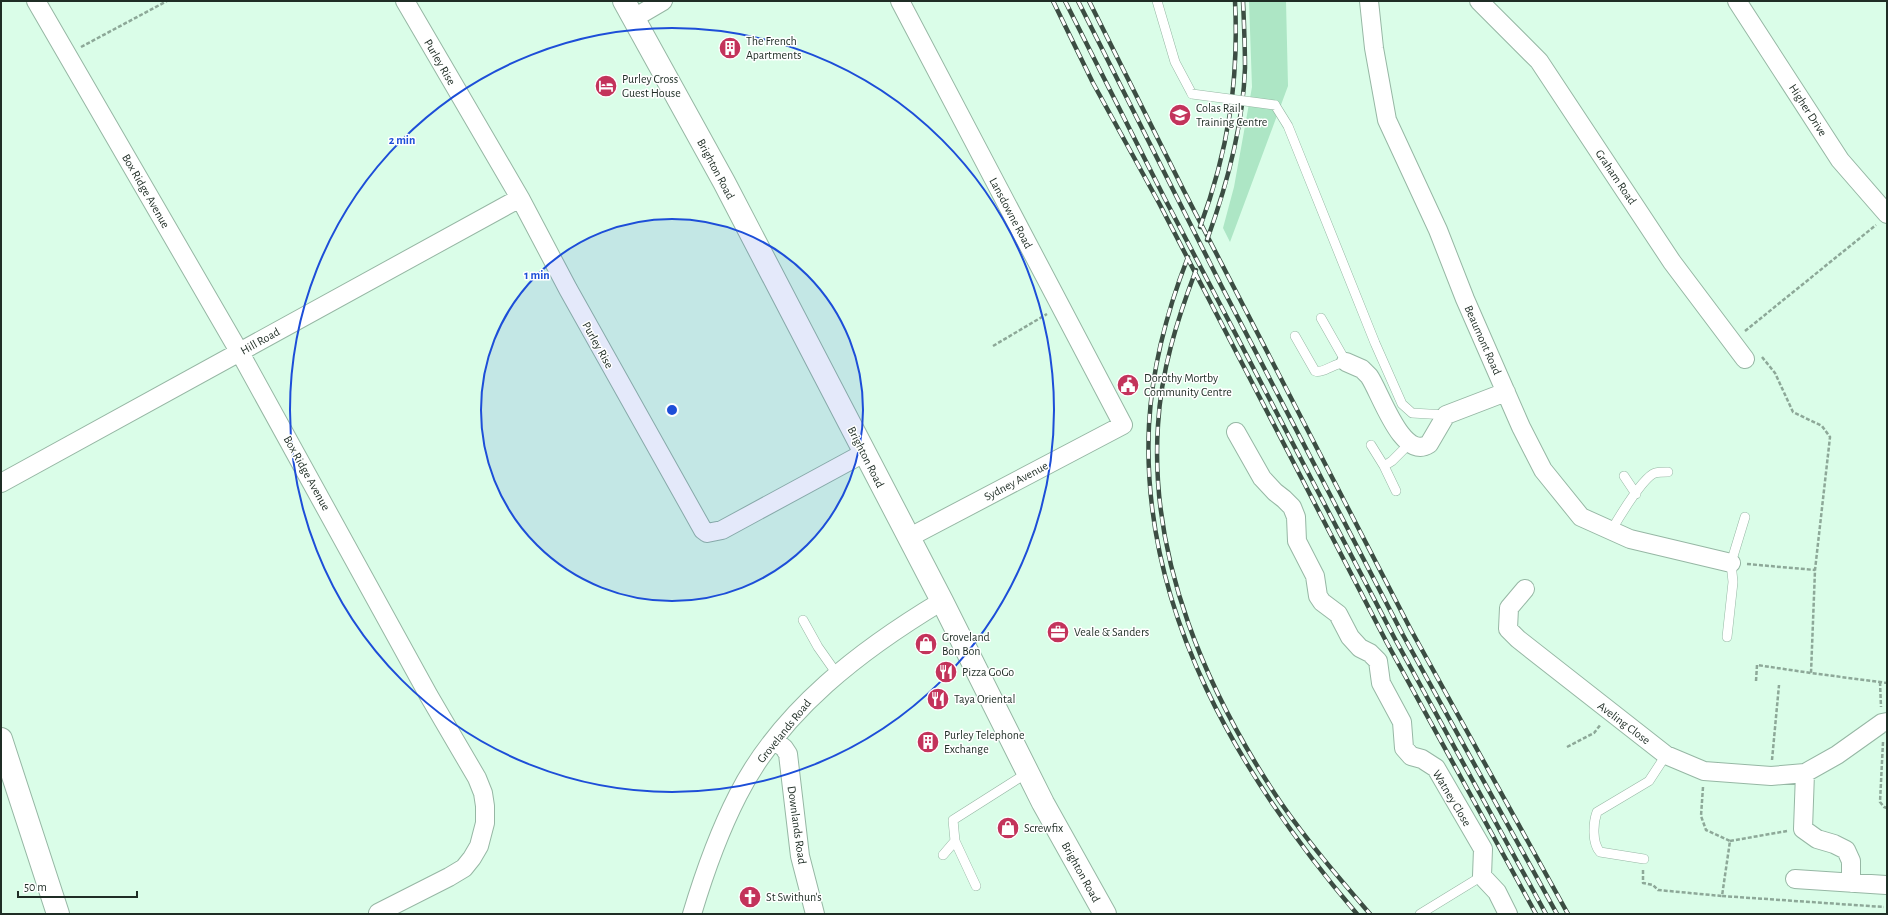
<svg xmlns="http://www.w3.org/2000/svg" width="1888" height="915" font-family="'Alegreya Sans',sans-serif">
	<style>
		.green { fill: #ade6c5 }
		.lines { fill: none; stroke-linecap: round; stroke-linejoin: round }
		.lane-casing { stroke: #96b7a4; stroke-width: 10 }
		.street-casing { stroke: #96b7a4; stroke-width: 20 }
		.secondary-casing { stroke: #96b7a4; stroke-width: 24 }
		.highway-casing { stroke: #96b7a4; stroke-width: 24 }
		.path { stroke: #8da898; stroke-width: 2.5; stroke-dasharray: 4 2; stroke-linecap: butt }
		.lane { stroke: #fff; stroke-width: 9 }
		.street { stroke: #fff; stroke-width: 18 }
		.secondary { stroke: #fff; stroke-width: 22 }
		.highway { stroke: #fff; stroke-width: 22 }
		.rail-casing { stroke: #3c4d43; stroke-width: 4.5 }
		.rail { stroke: #fff; stroke-width: 3; stroke-dasharray: 9; stroke-linecap: butt }
		.lane-bridge-casing { stroke: #96b7a4; stroke-width: 10; stroke-linecap: butt }
		.lane-bridge { stroke: #fff; stroke-width: 9 }
		.ring { fill: none; stroke: #1d4ed8; stroke-width: 2 }
		.labels { text-anchor: middle; stroke-width: 3; stroke-linejoin: round; paint-order: stroke }
		.poi-label { font-size: 12px; fill: #1f2d25; stroke: #fff; text-anchor: start }
		.street-label { font-size: 12px; fill: #1f2d25; stroke: #fff }
		.centre { fill: #1d4ed8; stroke: #fff; stroke-width: 2 }
		.ring-label { font-size: 12px; text-anchor: middle; font-weight: bold; fill: #1d4ed8; stroke: #fff; stroke-width: 3; stroke-linejoin: round; paint-order: stroke }
	</style>
	<rect width="100%" height="100%" fill="#dafde8"/>
	<path class="green" d="M1249 1H1286L1288 86 1230 242 1223 228 1234 187 1252 87Z"/>
	<g class="lines">
		<g class="lane-casing">
			<path id="lane" d="M1157 1 1175 62 1192 94
				M1275 105 1288 126 1375 343 1402 404 1412 413 1446 415
				M1295 336 1315 371C1322 374 1335 363 1346 362L1321 318
				M1371 445 1384 466 1396 491
				M1384 466 1392 461 1410 443
				M1624 476 1636 494
				M1611 531C1618 519 1643 477 1655 473 1658 472 1664 472 1668 472
				M803 620 818 647 837 674
				M1727 637 1733 582 1731 563 1745 517
				M955 841 976 886
				M943 855 955 841 953 820 1027 773
				M1644 859 1600 852C1592 843 1593 823 1597 812L1649 781 1666 755
				M1420 914 1482 876"/>
		</g>
		<g class="street-casing">
			<path id="street" d="M36 1 244 360 429 696 477 778 483 793 485 806V823L479 846 472 858 464 868 449 877 378 913
				M405 1 520 198 568 289 703 530 707 533 722 530 864 453
				M900 1 1123 425 908 538
				M1369 1 1374 48 1387 120 1438 230 1465 299 1521 427 1543 470 1581 517 1630 539 1731 563
				M1479 1 1539 61 1672 262 1745 359
				M1737 1 1840 160 1887 214
				M634 18 663 1
				M1346 362 1362 369 1369 376C1380 391 1402 462 1429 444L1446 415 1506 392
				M1236 432 1262 478 1275 492 1284 499 1292 507 1296 517 1297 541 1315 576 1318 596 1322 602 1338 614 1350 637 1360 648 1370 653 1378 661 1381 683 1402 722 1404 748 1411 756 1422 759 1436 768 1483 849 1482 876 1497 892 1508 914
				M1 483 520 198
				M1525 589 1509 608 1508 629 1518 639 1666 755 1704 771 1771 776 1805 773 1837 755 1882 723 1887 722
				M774 740 784 748 788 754 800 856 815 914
				M1805 773 1803 829 1817 839 1834 844 1846 850 1851 861V883
				M1795 879 1886 885
				M692 914C704 874 719 832 738 795 781 710 862 649 942 601"/>
		</g>
		<g class="secondary-casing">
			<path id="secondary" d="M1 739 58 914"/>
		</g>
		<g class="highway-casing">
			<path id="highway" d="M624 1 724 182 942 601 1043 803 1105 914"/>
		</g>
		<path class="path" d="M81 47 167 1
			M1745 331 1876 225
			M993 346 1047 314
			M1762 357 1775 373 1793 412 1822 426 1830 437 1815 570 1811 673 1887 683
			M1747 564 1815 570
			M1756 681 1757 665 1811 673
			M1880 682 1881 707
			M1883 742 1880 802 1884 807 1887 808
			M1567 747 1594 733 1601 724
			M1772 760 1779 685
			M1703 787 1701 816 1706 830 1730 841 1722 896 1884 907
			M1730 841 1787 831
			M1643 870V883L1653 885 1658 890 1722 896"/>
		<use href="#lane" class="lane"/>
		<use href="#street" class="street"/>
		<use href="#secondary" class="secondary"/>
		<use href="#highway" class="highway"/>
		<g class="rail-casing">
			<path id="rail" d="M1053 1 1093 83 1159 203 1387 643 1536 914
				M1065 1 1165 199 1395 639 1546 914
				M1078 1 1223 289 1403 635 1557 914
				M1089 1 1184 191 1411 630 1568 914
				M1200 227C1228 152 1239 81 1235 1
				M1207 240C1227 185 1243 127 1245 68 1245 46 1244 23 1243 1
				M1188 257C1167 311 1152 367 1149 425 1140 611 1241 778 1357 914
				M1196 270C1177 320 1161 371 1158 425 1149 560 1207 693 1281 803 1308 842 1339 878 1370 914"/>
		</g>
		<use href="#rail" class="rail"/>
		<g class="lane-bridge-casing">
			<path id="lane-bridge" d="M1192 94 1275 105"/>
		</g>
		<use href="#lane-bridge" class="lane-bridge"/>
	</g>
	<circle cx="672" cy="410" r="191" fill="#1d4ed8" fill-opacity=".12"/>
	<g class="ring">
		<circle cx="672" cy="410" r="191"/>
		<circle cx="672" cy="410" r="382"/>
	</g>
	<defs>
		<g id="building-disc" transform="scale(1.15)"><circle r="9.5" fill="#c3335b" stroke="#fff"/><path d="M-4-6H4V6H1V3H-1V6H-4ZM-2.5-4.3h1.7v1.8h-1.7ZM.8-4.3h1.7v1.8H.8ZM-2.5-1h1.7V.8h-1.7ZM.8-1h1.7V.8H.8Z" fill="#fff"/></g>
		<g id="hotel-disc" transform="scale(1.15)"><circle r="9.5" fill="#c3335b" stroke="#fff"/><path d="M-6-4.5h1.5V1H6V5H4.5V3h-9V5H-6ZM-4 0a1.8 1.8 0 1 1 3.6 0ZM.5 0V-2.5h3Q6-2.5 6 0Z" fill="#fff"/></g>
		<g id="university-disc" transform="scale(1.15)"><circle r="9.5" fill="#c3335b" stroke="#fff"/><path d="M0-5L7-2L0 1L-7-2ZM-4 1L0 2.5L4 1V4Q0 6-4 4Z" fill="#fff"/></g>
		<g id="civic-disc" transform="scale(1.15)"><circle r="9.5" fill="#c3335b" stroke="#fff"/><path d="M-.6-6.5H3V-4.5H.6V-3L4-1V1h2V6H-6V1h2V-1L-.6-3ZM-1.2 2.5V6h2.4V2.5Z" fill="#fff"/></g>
		<g id="office-disc" transform="scale(1.15)"><circle r="9.5" fill="#c3335b" stroke="#fff"/><path d="M-6-3h4V-5.5h4V-3h4V5H-6ZM-1-4.5V-3h2v-1.5ZM-6 0V1H6V0Z" fill="#fff"/></g>
		<g id="shop-disc" transform="scale(1.15)"><circle r="9.5" fill="#c3335b" stroke="#fff"/><path d="M-5-2.5h2.3a2.7 3.5 0 0 1 5.4 0H5L5.5 6h-11ZM-1.5-2.5h3a1.5 2.3 0 0 0-3 0Z" fill="#fff"/></g>
		<g id="restaurant-disc" transform="scale(1.15)"><circle r="9.5" fill="#c3335b" stroke="#fff"/><path d="M-5-6h1v4h1v-4h1v4h1v-4h1v5L-1.5 .5V6h-2V.5L-5-1ZM5-6V6H3V1.5H1.5Q1.5-4 5-6Z" fill="#fff"/></g>
		<g id="church-disc" transform="scale(1.15)"><circle r="9.5" fill="#c3335b" stroke="#fff"/><path d="M-1.2-6h2.4v3.5h3.3v2.4h-3.3V6h-2.4V-.1h-3.3v-2.4h3.3Z" fill="#fff"/></g>
	</defs>
	<g fill-rule="evenodd">
		<use href="#building-disc" x="730" y="48"/>
		<use href="#hotel-disc" x="606" y="86"/>
		<use href="#university-disc" x="1180" y="115"/>
		<use href="#civic-disc" x="1128" y="385"/>
		<use href="#office-disc" x="1058" y="632"/>
		<use href="#shop-disc" x="926" y="644"/>
		<use href="#restaurant-disc" x="946" y="672"/>
		<use href="#restaurant-disc" x="938" y="699"/>
		<use href="#building-disc" x="928" y="742"/>
		<use href="#shop-disc" x="1008" y="828"/>
		<use href="#church-disc" x="750" y="897"/>
	</g>
	<g class="labels">
		<g class="poi-label">
			<text x="746" y="45">The French<tspan x="746" dy="14">Apartments</tspan></text>
			<text x="622" y="83">Purley Cross<tspan x="622" dy="14">Guest House</tspan></text>
			<text x="1196" y="112">Colas Rail<tspan x="1196" dy="14">Training Centre</tspan></text>
			<text x="1144" y="382">Dorothy Mortby<tspan x="1144" dy="14">Community Centre</tspan></text>
			<text x="1074" y="636">Veale &amp; Sanders</text>
			<text x="942" y="641">Groveland<tspan x="942" dy="14">Bon Bon</tspan></text>
			<text x="962" y="676">Pizza GoGo</text>
			<text x="954" y="703">Taya Oriental</text>
			<text x="944" y="739">Purley Telephone<tspan x="944" dy="14">Exchange</tspan></text>
			<text x="1024" y="832">Screwfix</text>
			<text x="766" y="901">St Swithun's</text>
		</g>
		<g class="street-label">
			<text transform="translate(440 62) rotate(60)" y="4">Purley Rise</text>
			<text transform="translate(1808 110) rotate(57)" y="4">Higher Drive</text>
			<text transform="translate(716 169) rotate(62)" y="4">Brighton Road</text>
			<text transform="translate(1616 177) rotate(56)" y="4">Graham Road</text>
			<text transform="translate(146 191) rotate(60)" y="4">Box Ridge Avenue</text>
			<text transform="translate(1011 213) rotate(62)" y="4">Lansdowne Road</text>
			<text transform="translate(1483 340) rotate(66)" y="4">Beaumont Road</text>
			<text transform="translate(260 341) rotate(-29)" y="4">Hill Road</text>
			<text transform="translate(598 345) rotate(61)" y="4">Purley Rise</text>
			<text transform="translate(866 457) rotate(63)" y="4">Brighton Road</text>
			<text transform="translate(307 473) rotate(61)" y="4">Box Ridge Avenue</text>
			<text transform="translate(1016 481) rotate(-28)" y="4">Sydney Avenue</text>
			<text transform="translate(1624 723) rotate(37)" y="4">Aveling Close</text>
			<text transform="translate(784 731) rotate(-51)" y="4">Grovelands Road</text>
			<text transform="translate(1452 798) rotate(59)" y="4">Watney Close</text>
			<text transform="translate(797 825) rotate(82)" y="4">Downlands Road</text>
			<text transform="translate(1081 872) rotate(61)" y="4">Brighton Road</text>
		</g>
	</g>
	<circle cx="672" cy="410" r="6" class="centre"/>
	<g class="ring-label">
		<text x="402" y="144">2 min</text>
		<text x="537" y="279">1 min</text>
	</g>
	<rect width="1888" height="915" fill="none" stroke="#1f2d25" stroke-width="4"/>
	<path d="M18 891v6h119v-6" fill="none" stroke="#1f2d25" stroke-width="2"/>
	<text x="24" y="891" font-size="12" fill="#1f2d25" stroke="#ffffff" stroke-width="3" paint-order="stroke">50 m</text>
</svg>
